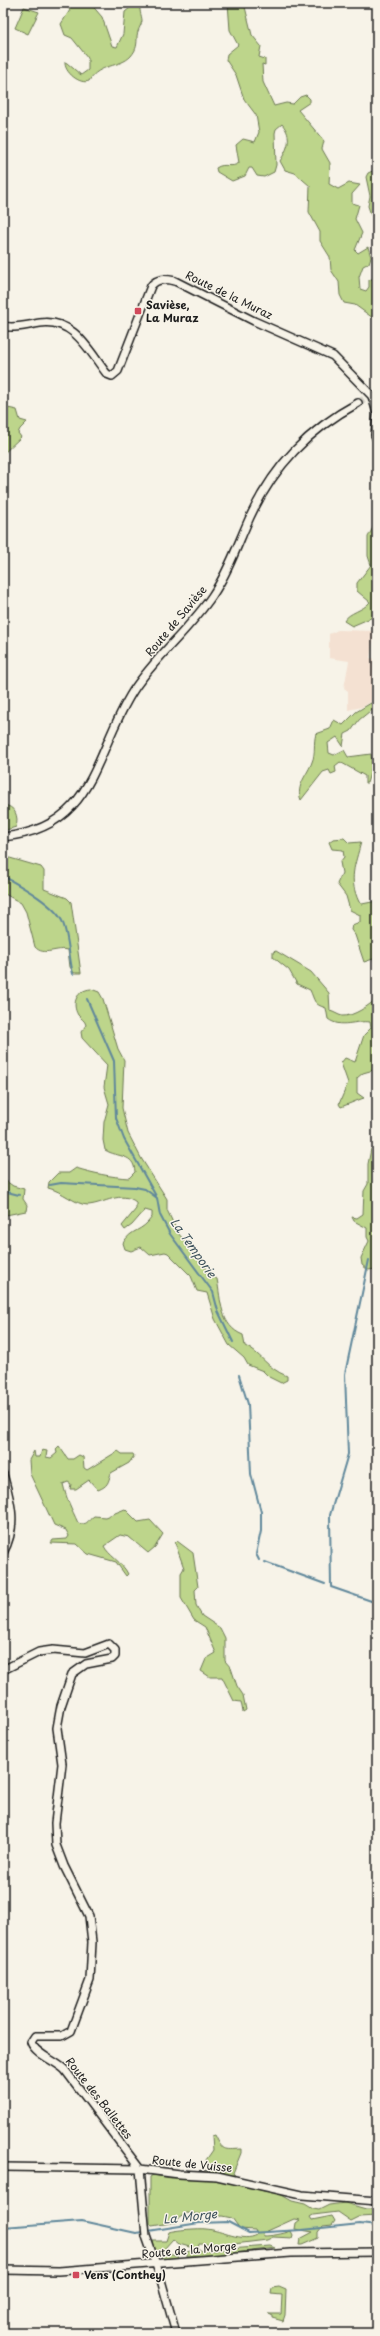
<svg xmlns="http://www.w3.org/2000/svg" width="380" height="2336" font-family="'Playpen Sans',sans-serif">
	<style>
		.built { fill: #f4e1d2 }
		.green { fill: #bdd58b; stroke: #6c7854 }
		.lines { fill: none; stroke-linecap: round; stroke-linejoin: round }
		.stream { stroke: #61889b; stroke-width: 2 }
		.minor-tunnel { stroke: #d6d3c9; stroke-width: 7; stroke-dasharray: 7 3.5; stroke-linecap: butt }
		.minor-casing { stroke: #1c1c1c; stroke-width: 10 }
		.minor { stroke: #f7f3e8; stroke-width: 7 }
		.poi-dot { fill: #d1495b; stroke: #f7f3e8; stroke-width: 1.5 }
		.labels { text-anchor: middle; stroke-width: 3; stroke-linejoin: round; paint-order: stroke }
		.street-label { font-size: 11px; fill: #1c1c1c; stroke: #f7f3e8 }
		.poi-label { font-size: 11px; font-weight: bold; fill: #1c1c1c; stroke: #f7f3e8; text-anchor: start }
		.water-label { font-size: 12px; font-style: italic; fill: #3e525c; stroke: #f7f3e8 }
	</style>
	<rect width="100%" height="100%" fill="#f7f3e8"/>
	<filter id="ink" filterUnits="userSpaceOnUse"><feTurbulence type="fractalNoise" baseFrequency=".025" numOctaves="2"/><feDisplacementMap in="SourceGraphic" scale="8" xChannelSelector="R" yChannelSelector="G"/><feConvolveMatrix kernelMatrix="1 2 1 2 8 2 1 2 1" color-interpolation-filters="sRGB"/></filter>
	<g filter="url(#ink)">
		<path class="built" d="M338 630 375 631 370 658 377 659V699L362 707 348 710V691L344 688 349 661 329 658V634Z"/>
		<path class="green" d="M63 3H90L102 17 112 46 117 47 123 34 125 12 136 3H141C138 10 142 15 142 21 141 26 137 31 137 36 137 44 137 49 131 56 120 68 99 63 89 81 80 85 64 72 65 62L67 63 81 75 88 70V58L72 38 65 35 61 24 70 10Z
			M228 3H244L252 35 261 46 259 57 265 59V65L262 64 263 82 274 106 286 103 293 104 300 97 306 95 310 99V102L298 110 324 141 322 149 330 163 329 184 338 189 349 183 360 185 352 194V203L359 205 355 219 362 233 355 250 358 253 368 247 371 257 369 263 363 266 359 277 360 289 366 291 369 287V280L377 277V318H373L355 305 344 303 340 295 339 282 331 270 330 257 320 241V232L309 212 310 186 295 173 285 170 280 161C288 148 293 137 282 124L276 129 275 133 276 165 274 172 264 177 257 176 252 168H249L245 176 232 181 217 172 216 168C225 162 231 169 239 163L236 145 243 139 255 142 259 132 256 115 244 99 236 75 226 60 227 54 238 45 230 30Z
			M24 7 39 12 28 34 15 28Z
			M377 169V242L375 239 372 218 368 206 370 196 366 177 368 173Z
			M3 402 8 408 17 410 20 420 27 422 20 429 18 433 21 437 3 454V459Z
			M377 520V623L373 617 352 626 344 621C349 612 363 611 370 602L357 591V583L371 565 368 556V537Z
			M371 703 375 707 359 720 351 731 345 734 343 746 337 737 328 743 329 753 334 755 344 750 348 757 371 754 372 767 367 783H365V776L340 762 335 766 336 772 331 774 329 770 323 772 301 800C295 786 308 774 312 762 316 753 313 743 316 734L330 729 334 720 343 725 356 712Z
			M3 805C15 806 19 816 16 827L3 831Z
			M344 838 349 843 361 842C355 866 348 878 359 902L362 904 377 901V966L373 959 364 962 355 935 351 930 352 925 360 922V915L350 910 346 896 337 884 342 873 340 862 344 857 343 850 332 849 329 842 333 839Z
			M3 856 41 867 44 871V889L67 898 71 902 81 973H74L70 967 68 950C57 947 44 957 35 947L26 912 21 903 3 893Z
			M276 951 311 972 329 993 330 1011C334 1012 338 1015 342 1016 353 1017 370 1005 377 998V1069L363 1073 357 1078V1093L364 1098 361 1099 341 1107 339 1104 348 1083 341 1063 345 1058 355 1062 364 1035 371 1028 370 1022C355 1020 341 1029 328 1019L326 1008C313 1004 315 1001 310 990L297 984 289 970 273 957V952Z
			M91 989 99 992 103 999 118 1049 124 1060 122 1108 128 1133 141 1158 167 1199V1210L178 1233 205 1265 209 1274 217 1279C221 1300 220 1326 243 1335L245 1346C261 1353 266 1368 287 1376V1380L281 1383 269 1377 263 1371 248 1365 244 1358 229 1345 215 1319 207 1293 197 1291 191 1276 168 1253 165 1252 150 1255 141 1247 131 1251 125 1249 123 1243C132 1228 141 1233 152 1217V1212L145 1210 132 1225 125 1230 122 1226 136 1209V1202C121 1190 104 1204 88 1205 76 1205 62 1191 48 1188L49 1182 58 1173H69L76 1168C92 1173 111 1177 129 1178L135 1172C134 1153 118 1158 105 1150L103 1140 104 1122 109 1104 104 1087 107 1065 82 1038 81 1032 86 1025C85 1020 81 1019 78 1015 71 1003 77 990 91 989Z
			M377 1143V1269L368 1270 362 1265 361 1258 369 1241 367 1237V1228L354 1221 352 1217 357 1218 363 1214 364 1191 368 1184V1164L371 1149Z
			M3 1179 13 1186 24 1189 23 1199 27 1205 26 1211 6 1215 3 1213Z
			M59 1446 68 1459H73L79 1455 83 1457 84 1468 87 1470 118 1451 122 1454H133L134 1456 129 1463 111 1473C108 1483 108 1486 98 1490L89 1480 76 1489H70L71 1484 68 1482 63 1484C67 1501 71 1507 78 1523 87 1526 87 1521 94 1516L105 1517 125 1509 138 1522 150 1520 163 1534 155 1547 148 1553 129 1537 120 1535 104 1546C107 1554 123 1563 128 1574L126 1576 116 1562 88 1554 77 1544 51 1543 53 1540 67 1539 69 1536 66 1530 54 1525 30 1474 29 1460 34 1451 35 1457H40L42 1450 47 1451 46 1457 51 1458 57 1453 56 1449Z
			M177 1541 193 1553 198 1587 195 1590 196 1605 199 1611 202 1616 220 1628 225 1638V1661L231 1668 237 1686 243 1695 246 1710 243 1712 241 1702 234 1701 222 1677H210L201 1671 206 1659 216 1653 205 1627 194 1620 181 1598V1573L184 1568 175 1543Z
			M215 2135C223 2151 223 2150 241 2149V2153L233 2173 242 2184 264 2191 278 2193 292 2201 305 2204 313 2209 319 2210 329 2205 345 2203 366 2209H377V2216L359 2217 351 2221 338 2212 313 2215 310 2217 312 2220 332 2216 335 2221 332 2225 323 2226 318 2232V2238L302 2245H299L300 2239 313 2232 295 2229 296 2223 300 2220 294 2219 263 2233 264 2236C271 2236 283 2234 291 2231L293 2235 292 2238 273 2237 267 2240 226 2245 199 2244 198 2249 202 2251 270 2246 275 2248 228 2254 187 2256V2252L193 2250V2248L179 2244 173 2239 164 2249 169 2253 179 2256C167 2266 153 2254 153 2241H166L169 2232C174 2230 200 2228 206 2229 221 2230 243 2243 257 2235L255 2230 240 2229 232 2218 222 2216 212 2217 205 2215 187 2213 179 2218 177 2222 152 2226 150 2224V2177L153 2175 171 2178 184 2177 197 2171H210L212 2169 206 2160 213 2150 212 2136Z
			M279 2287 286 2290 285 2315 283 2321 272 2318V2316L268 2314H281L282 2295 271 2294 272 2288Z"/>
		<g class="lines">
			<path class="stream" d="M3 876C19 885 56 905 63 923 69 938 69 958 73 974
				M87 999 114 1061 116 1118 124 1139 156 1196
				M50 1185 61 1183 135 1187 145 1189 157 1198 160 1215 170 1234 213 1292 218 1311 233 1342
				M3 1191 19 1195
				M239 1375 248 1404 251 1474 261 1512V1531L256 1554 259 1560
				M265 1562 325 1584
				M331 1586 330 1515 348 1454 345 1374 369 1260
				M331 1587 377 1603
				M3 2227 82 2221 136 2233 199 2223 228 2222 249 2233 302 2230 360 2224 377 2226"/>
			<path class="minor-tunnel" d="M358 403 377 391"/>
			<g class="minor-casing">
				<path id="minor" d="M3 326C14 329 28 325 40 323 74 318 89 351 107 374L112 376 118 371 151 286C157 278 166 279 175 281L254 321 333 356 372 396 377 413
					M377 416 375 435 377 440
					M3 837C96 828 93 754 133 691 156 656 189 630 212 596 229 571 238 543 250 517 274 466 308 430 358 403
					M3 1474C11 1502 18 1526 3 1553
					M3 1670 39 1652 53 1650 85 1653 109 1644 115 1650V1656L112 1659 86 1664 72 1674 61 1706 57 1728 62 1764 55 1823 56 1845 64 1866 89 1916 92 1942 90 1980 71 2031 62 2036H35L31 2042C35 2054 56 2061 65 2070L140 2169 146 2236 159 2273 176 2333
					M3 2167 140 2169 179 2174 217 2176 302 2195 377 2201
					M3 2270 59 2271 291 2253 377 2252"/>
			</g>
			<use href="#minor" class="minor"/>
		</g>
	</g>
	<g class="poi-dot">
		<rect x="134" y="307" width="8" height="8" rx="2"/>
		<rect x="72" y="2271" width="8" height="8" rx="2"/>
	</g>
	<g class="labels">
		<g class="street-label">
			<text transform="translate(229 295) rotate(26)" y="4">Route de la Muraz</text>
			<text transform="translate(176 621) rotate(-50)" y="4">Route de Savièse</text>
			<text transform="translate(99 2098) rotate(52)" y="4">Route des Ballettes</text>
			<text transform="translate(192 2164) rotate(6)" y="4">Route de Vuisse</text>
			<text transform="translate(189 2250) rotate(-5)" y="4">Route de la Morge</text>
		</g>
		<g class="poi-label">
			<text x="146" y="309">Savièse,<tspan x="146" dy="13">La Muraz</tspan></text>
			<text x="84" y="2279">Vens (Conthey)</text>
		</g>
		<g class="water-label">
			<text transform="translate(193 1248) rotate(55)" y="4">La Temporie</text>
			<text transform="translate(190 2217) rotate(-6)" y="4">La Morge</text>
		</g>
	</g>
	<rect width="380" height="2336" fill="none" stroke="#f7f3e8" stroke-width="16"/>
	<rect x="8" y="8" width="364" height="2320" fill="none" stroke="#1c1c1c" stroke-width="1.5" filter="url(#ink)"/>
</svg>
